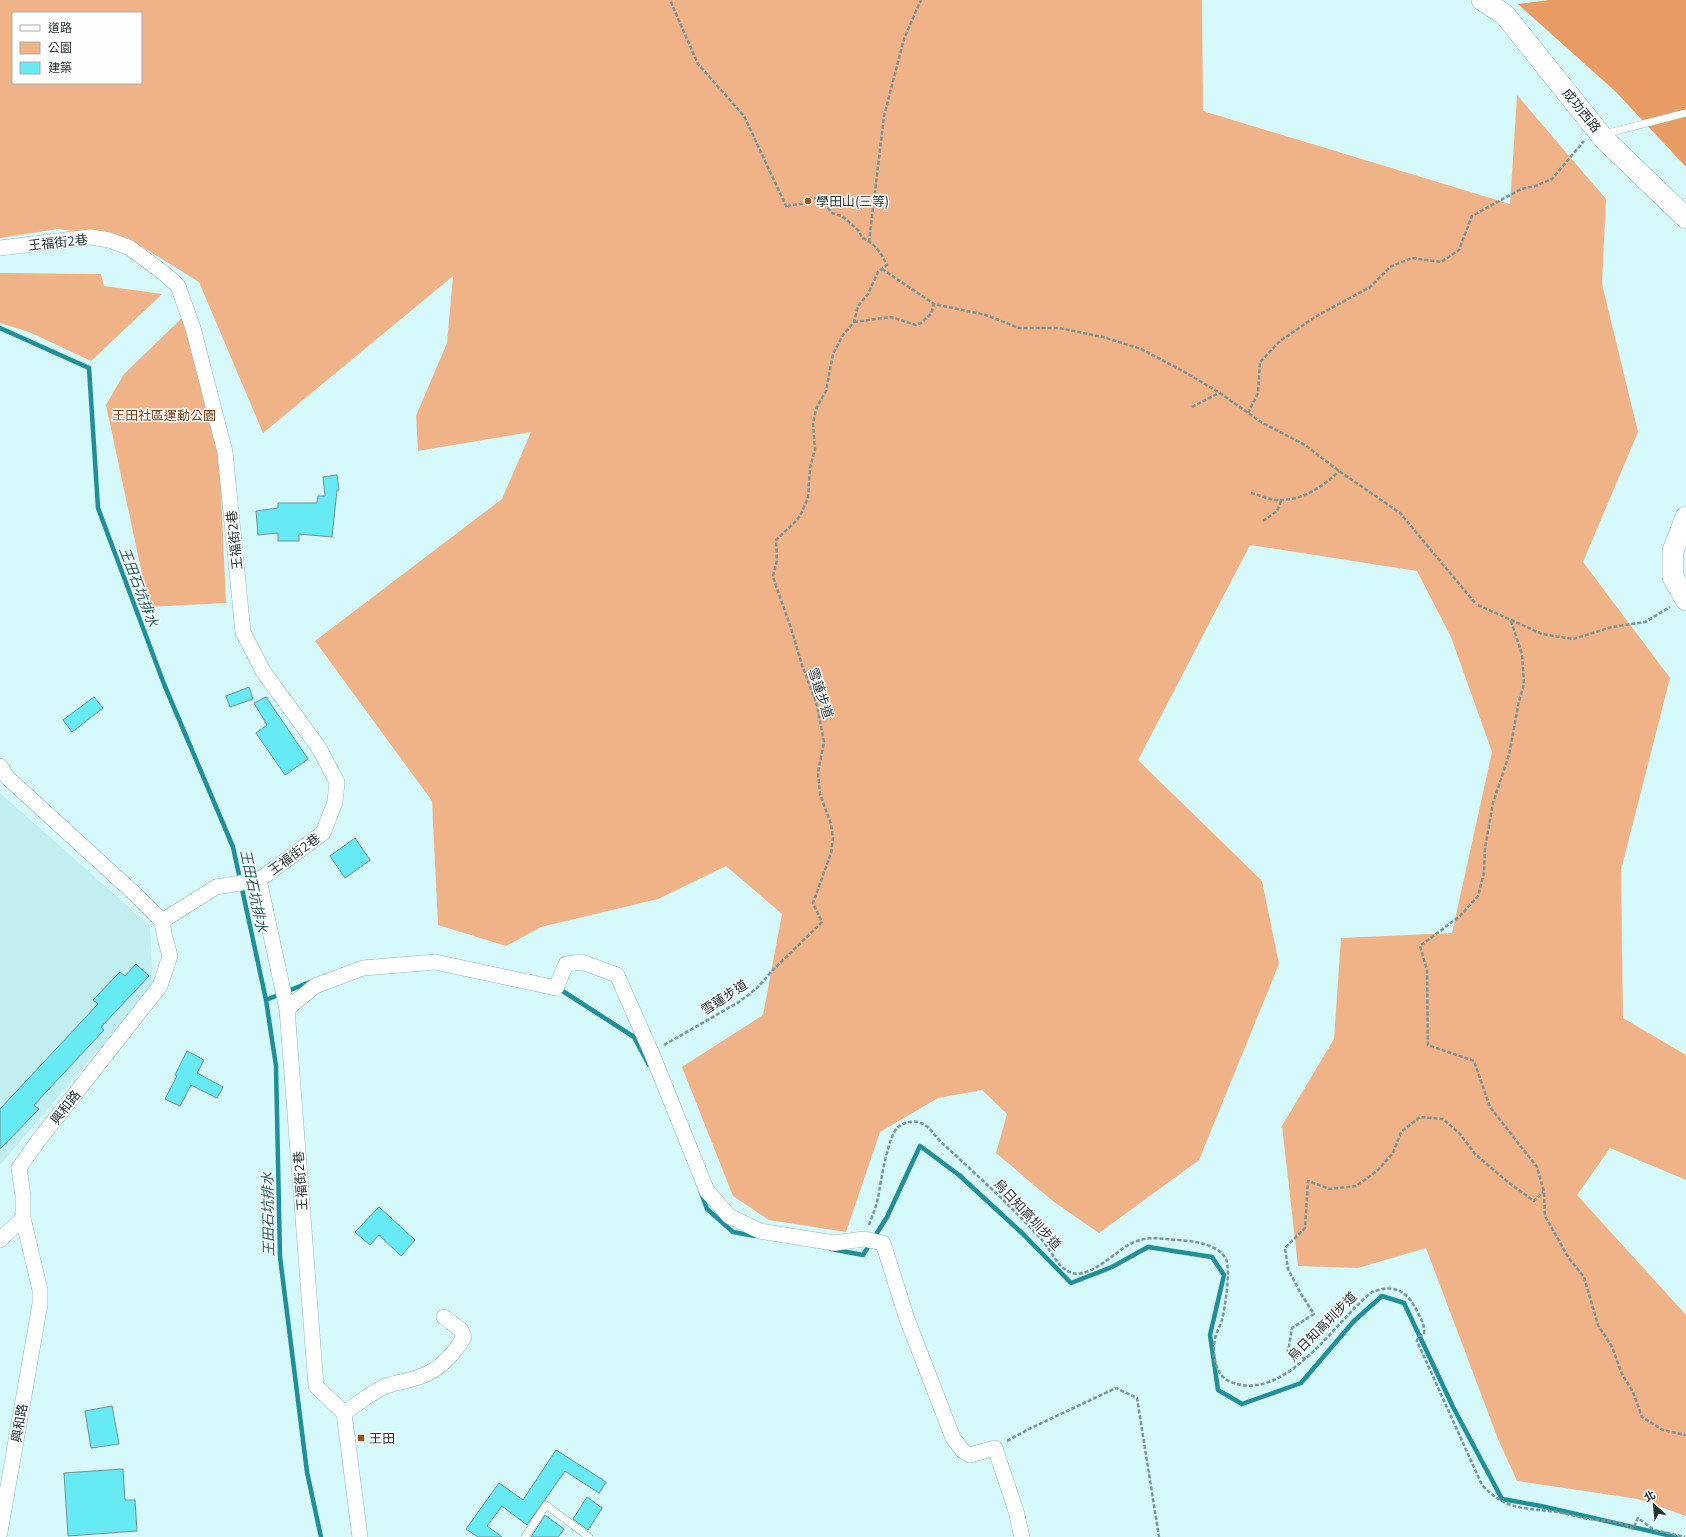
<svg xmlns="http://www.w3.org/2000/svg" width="1686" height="1537" font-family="'Nunito Sans','Noto Sans TC',sans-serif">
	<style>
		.built { fill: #c1eef1 }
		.green { fill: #f0b388; fill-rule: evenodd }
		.forest { fill: #e89c64 }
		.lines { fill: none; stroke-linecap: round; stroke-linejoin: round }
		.stream { stroke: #218f97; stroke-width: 4.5 }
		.building { fill: #66ebf5; stroke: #719194 }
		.lane-casing { stroke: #96b7ba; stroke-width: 8 }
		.street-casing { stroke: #96b7ba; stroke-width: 16 }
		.secondary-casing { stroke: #96b7ba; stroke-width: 22 }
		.path { stroke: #7c9597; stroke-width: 2.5; stroke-dasharray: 4 2; stroke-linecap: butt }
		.lane { stroke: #fff; stroke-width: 7 }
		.street { stroke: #fff; stroke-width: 15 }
		.secondary { stroke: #fff; stroke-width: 21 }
		.poi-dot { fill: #95541f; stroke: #fefefe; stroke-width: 1.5 }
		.labels { text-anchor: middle; stroke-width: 3; stroke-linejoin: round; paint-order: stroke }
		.street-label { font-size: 13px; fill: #253334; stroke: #fefefe }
		.poi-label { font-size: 13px; fill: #253334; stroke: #fefefe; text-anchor: start }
		.park-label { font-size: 13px; fill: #734118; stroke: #fefefe }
		.water-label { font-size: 14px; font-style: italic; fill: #225b5f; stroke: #fefefe }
	</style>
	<rect width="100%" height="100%" fill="#d6f9fc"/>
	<path class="built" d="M0 793 150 926 153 985 0 1165Z"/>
	<path class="green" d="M0 0H1202L1203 111 1510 204 1517 95 1606 199 1602 284 1638 432 1583 562 1670 678 1621 870 1623 1018 1686 1055V1180L1610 1148 1577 1195 1686 1315V1516L1638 1499 1517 1481 1498 1439 1426 1248 1358 1268 1298 1266 1282 1126 1334 1039 1341 938 1452 933 1492 752 1451 637 1417 571 1250 545 1138 760 1262 881 1279 964 1199 1160 1099 1233 1054 1202 996 1153 1007 1114 982 1090 938 1098 880 1132 846 1232 769 1220 733 1196 682 1067 763 1015 782 914 726 866 658 899 541 927 506 946 438 925 432 801 315 641 502 499 531 432 418 451 416 416 447 343 453 276 263 433 199 282 128 238 58 229 0 238ZM13 13H141V83H13Z
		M0 273 101 274 104 286 162 294 91 361 29 332 0 323Z
		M183 317 217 402 226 603 149 607 106 405 124 374Z"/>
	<path class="forest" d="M1549 0H1686V167L1616 92 1518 4Z"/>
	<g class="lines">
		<path class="stream" d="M0 328 89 368 98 508 164 684 233 847 266 1000 276 1066 280 1257 307 1472 321 1537
			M558 988 634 1037 649 1065
			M266 1000 310 982
			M701 1192 707 1209 733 1232 755 1236
			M831 1249 863 1255 887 1217 920 1146 959 1175 1022 1233 1071 1283 1112 1267 1148 1247 1212 1257 1224 1275 1210 1335 1218 1390 1242 1404 1301 1383 1354 1321 1382 1296 1404 1303 1453 1407 1502 1499 1541 1506 1676 1537"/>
	</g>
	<path class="building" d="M337 475 339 490H337L332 537 299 534V541H278V533L258 535 256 511 278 508V503H317L318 496H325L323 477Z
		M249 687 253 699 230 707 226 696Z
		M94 697 103 708 72 732 63 720Z
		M266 697 308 759 285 775 256 733 267 725 254 703Z
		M355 838 370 860 345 878 330 856Z
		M136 964 149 976 101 1027 104 1030 34 1105 39 1109 0 1149V1109L98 1004 93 1000 120 972 125 976Z
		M187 1051 204 1060 197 1073 223 1087 217 1098 191 1085 180 1106 165 1099 177 1076 175 1075Z
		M379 1207 415 1240 401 1256 379 1235 370 1245 355 1232Z
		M112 1406 119 1444 91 1448 85 1411Z
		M556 1450 606 1482 599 1493 565 1471 527 1525 502 1506 487 1526 502 1537H478L466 1529 499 1483 523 1500Z
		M123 1469 125 1500H135L137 1531 68 1536 64 1473Z
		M587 1497 602 1508 588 1530 573 1519Z
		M545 1515 564 1529 558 1537H531Z"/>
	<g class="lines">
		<g class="lane-casing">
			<path id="lane" d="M1605 138 1612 132 1686 113
				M525 1537 546 1505 589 1537"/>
		</g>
		<g class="street-casing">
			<path id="street" d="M0 248 90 237 109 240 130 248 165 274 178 286 193 328 225 452 243 632 263 671 319 748 337 782 335 802 323 833 259 880 287 1009 316 1386 344 1413 360 1537
				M0 766 8 778 136 895 162 921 165 938 170 956 160 986 38 1141 19 1168 23 1196V1218L40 1290V1304L0 1532
				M162 921 216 887 259 880
				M287 1009 315 986 363 968 435 962 556 988 566 964 582 962 617 975 652 1054 707 1191 729 1216 760 1231 834 1243 864 1239 883 1243 907 1319 953 1438 963 1451 970 1455 995 1448 1016 1511 1022 1537
				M0 1240 23 1218
				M344 1413C358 1404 371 1392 386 1386 397 1382 408 1381 419 1377 440 1370 453 1355 464 1337L461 1330 444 1317"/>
		</g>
		<g class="secondary-casing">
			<path id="secondary" d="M1482 0 1505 15 1604 139 1686 218
				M1686 517 1673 551V577L1686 600"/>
		</g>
		<path class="path" d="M869 242 884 116 904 39 921 0
			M882 269 934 304 986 315 1019 328H1059L1103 337 1141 349 1181 370 1220 393 1261 422 1305 445 1339 471 1400 513 1476 604
			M854 322 891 317 916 325 921 323 931 314 934 304
			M1192 407 1219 393
			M1248 413 1258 393 1260 362 1280 341 1315 317 1370 287 1390 267 1412 258 1441 262 1459 250 1472 216 1521 189 1535 186 1552 179 1584 141
			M1251 493C1260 495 1272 501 1281 500 1303 500 1324 486 1339 471
			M1263 521 1277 511 1281 501
			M1478 605 1542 634 1573 639 1612 627 1645 622 1670 607
			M1511 621 1522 654 1524 684 1519 701 1509 755 1493 803 1485 848 1484 873 1478 896 1460 916 1420 946 1427 970 1428 1045 1474 1061 1490 1107 1537 1167 1544 1192 1545 1216 1568 1257 1584 1277 1598 1325 1612 1347 1622 1374 1633 1392 1642 1417 1663 1430 1686 1435
			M664 1045 739 1002 757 988 773 970 822 922 813 903 831 853 833 838 831 824 820 794 818 772 824 742 817 705 802 665 791 628 775 583 773 576 777 560 776 540 794 523 800 516 808 498 810 468 815 449 813 423 815 414 817 407 826 391 833 354 843 335 854 322 858 306 868 294 878 272 887 265C881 253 875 243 862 238L859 231 849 222 842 216 832 213 821 199 807 198 802 204 790 205 787 208 744 116 698 64 670 0
			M869 1225C872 1216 876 1208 878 1198 881 1182 887 1138 898 1127 904 1122 914 1120 921 1123 931 1127 934 1136 942 1143 976 1174 1011 1206 1042 1240 1052 1251 1057 1268 1072 1273 1091 1278 1115 1252 1130 1244 1148 1235 1160 1239 1178 1240 1191 1241 1202 1242 1214 1248 1219 1250 1223 1254 1226 1259 1231 1271 1225 1307 1222 1320 1220 1327 1216 1332 1215 1339 1212 1354 1215 1376 1231 1382 1286 1404 1336 1320 1372 1292 1396 1283 1408 1292 1418 1313 1422 1320 1425 1327 1424 1334L1418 1337 1417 1341 1482 1485C1503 1508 1521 1508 1549 1511 1563 1512 1576 1517 1589 1519 1605 1521 1619 1520 1633 1529L1638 1518 1654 1530 1685 1537
			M1306 1359 1288 1352 1292 1328 1314 1314 1301 1294 1288 1269 1285 1248 1305 1228 1308 1181 1330 1189 1356 1186 1377 1171 1393 1153 1401 1132 1420 1117 1443 1119 1460 1134 1475 1154 1509 1183 1534 1201 1543 1192
			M1007 1441 1029 1429 1116 1388 1137 1398 1159 1537"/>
		<use href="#lane" class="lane"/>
		<use href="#street" class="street"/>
		<use href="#secondary" class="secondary"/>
	</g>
	<g class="poi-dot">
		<circle cx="808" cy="201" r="4"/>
		<rect x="357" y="1434" width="8" height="8" rx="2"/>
	</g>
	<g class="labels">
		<g class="street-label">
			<text transform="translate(1582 110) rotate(51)" y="5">成功西路</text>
			<text transform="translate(58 242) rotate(-6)" y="5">王福街2巷</text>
			<text transform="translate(234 540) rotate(-96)" y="5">王福街2巷</text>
			<text transform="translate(821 693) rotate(72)" y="5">雪蓮步道</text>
			<text transform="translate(294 854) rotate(-36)" y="5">王福街2巷</text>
			<text transform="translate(724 997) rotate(-33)" y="5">雪蓮步道</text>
			<text transform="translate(65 1107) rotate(-52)" y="5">興和路</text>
			<text transform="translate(300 1181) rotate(-94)" y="5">王福街2巷</text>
			<text transform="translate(1028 1214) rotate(47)" y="5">烏日知高圳步道</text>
			<text transform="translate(1322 1326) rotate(-45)" y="5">烏日知高圳步道</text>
			<text transform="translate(19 1423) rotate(-80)" y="5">興和路</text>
		</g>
		<g class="poi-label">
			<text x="816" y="206">學田山(三等)</text>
			<text x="369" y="1443">王田</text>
		</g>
		<g class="park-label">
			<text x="164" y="420">王田社區運動公園</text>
		</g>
		<g class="water-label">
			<text transform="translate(139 587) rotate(69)" y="5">王田石坑排水</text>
			<text transform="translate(254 891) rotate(78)" y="5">王田石坑排水</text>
			<text transform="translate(268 1214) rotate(-91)" y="5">王田石坑排水</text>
		</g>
	</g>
	<rect x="12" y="12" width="130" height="72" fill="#fefefe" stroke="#a7adad"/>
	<rect x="20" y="25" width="20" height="6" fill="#ffffff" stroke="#a7adad"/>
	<text x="48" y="32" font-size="12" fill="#253334">道路</text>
	<rect x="20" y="42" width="20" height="12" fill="#f0b388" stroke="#a7adad"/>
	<text x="48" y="52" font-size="12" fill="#253334">公園</text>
	<rect x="20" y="62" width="20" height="12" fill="#66ebf5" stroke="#a7adad"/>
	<text x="48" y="72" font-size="12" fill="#253334">建築</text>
	<g transform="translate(1654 1505) rotate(333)" stroke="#fefefe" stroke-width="3" paint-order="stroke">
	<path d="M0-3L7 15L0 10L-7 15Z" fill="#253334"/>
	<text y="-6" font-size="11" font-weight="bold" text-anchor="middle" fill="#253334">北</text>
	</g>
</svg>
